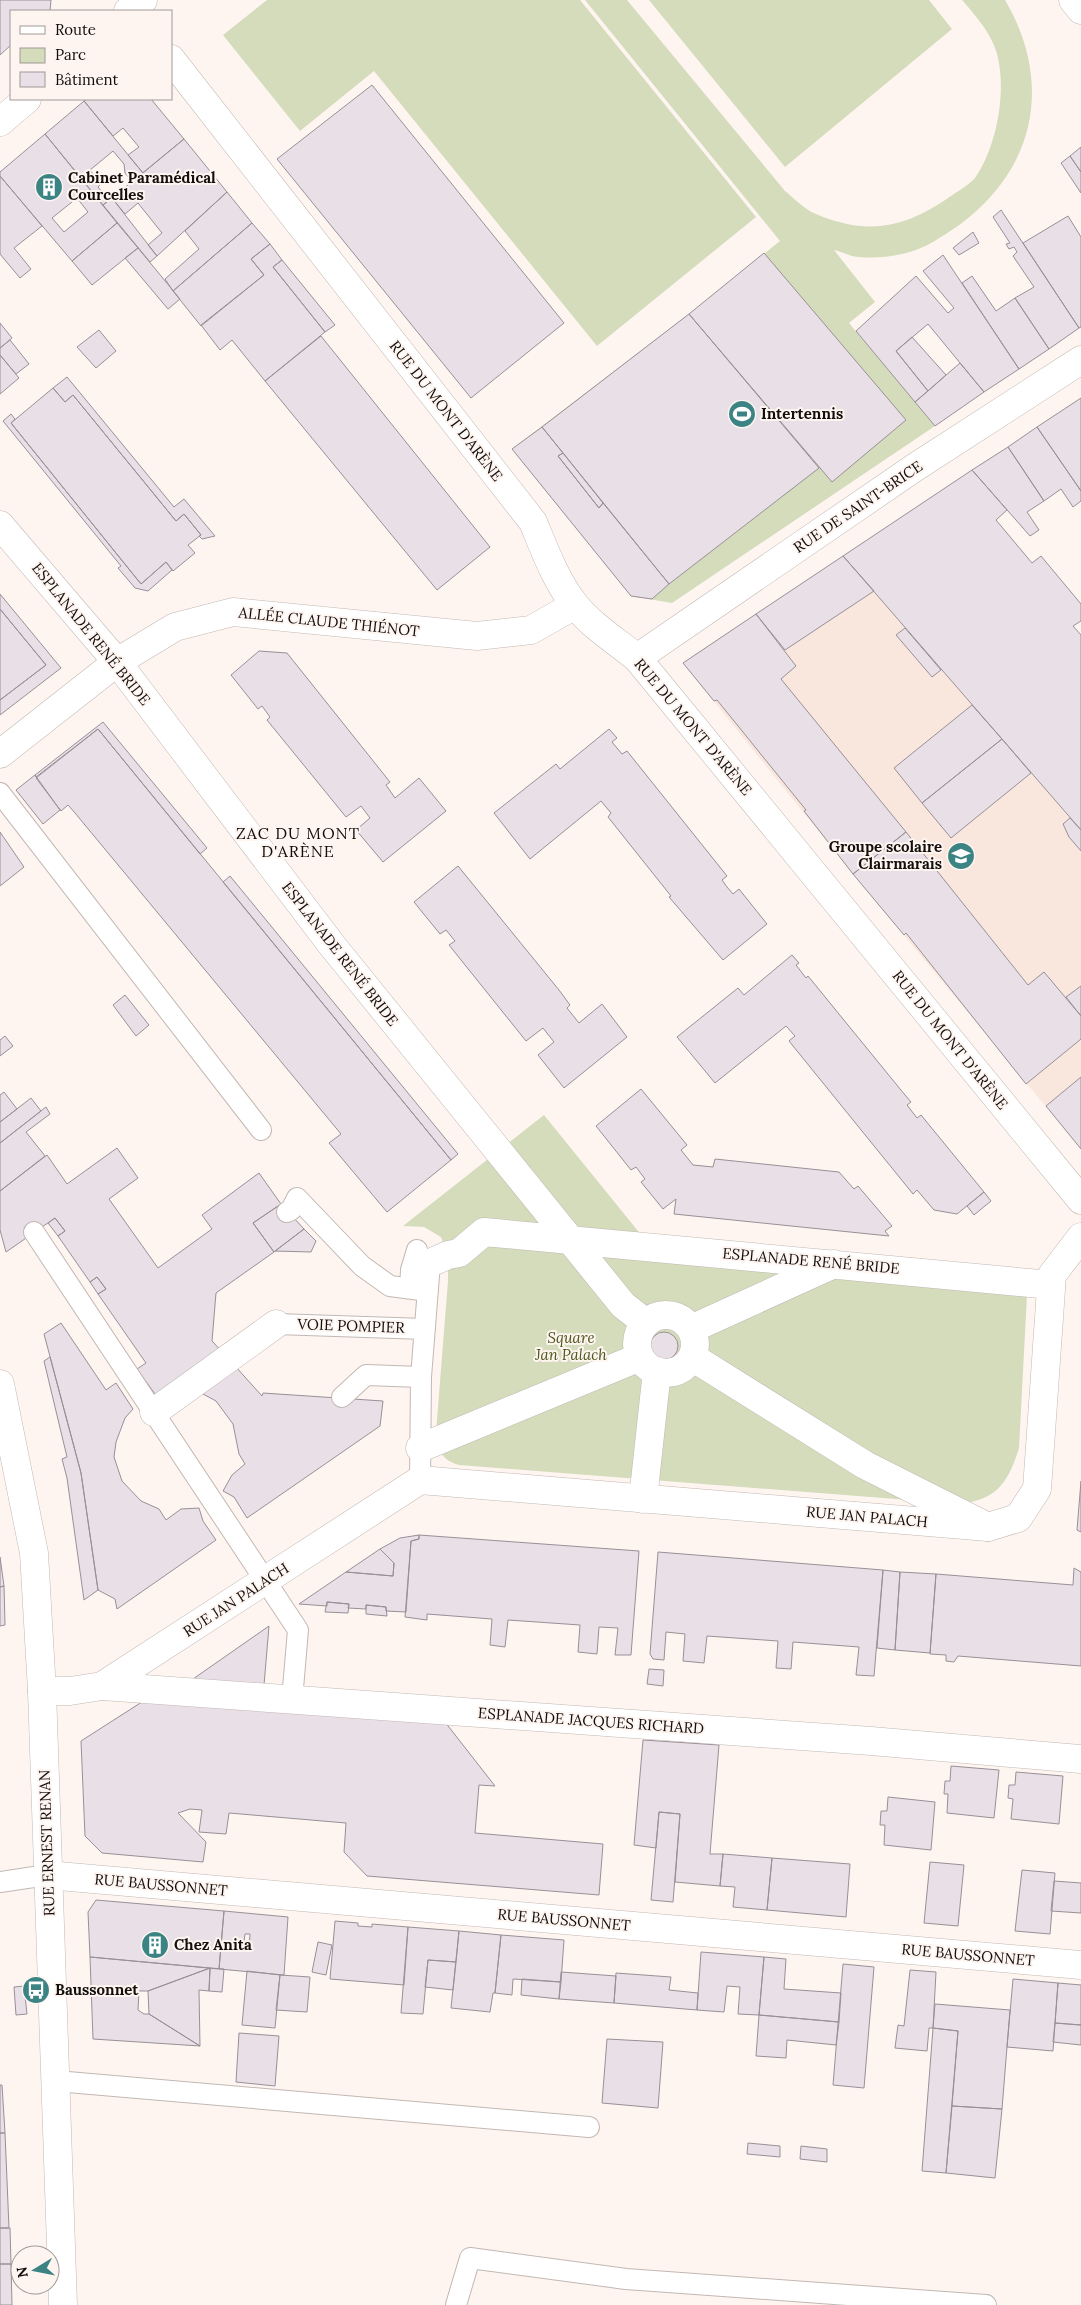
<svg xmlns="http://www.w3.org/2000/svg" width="1081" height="2305" font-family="Lora,serif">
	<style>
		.built { fill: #f9e6dd }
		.green { fill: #d4dcbb }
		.building { fill: #e8dfe7; stroke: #989097; fill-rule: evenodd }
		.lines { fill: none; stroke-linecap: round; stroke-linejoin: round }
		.service-casing { stroke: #c2b8b3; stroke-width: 22 }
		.pedestrian-casing { stroke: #c2b8b3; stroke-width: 29 }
		.minor-casing { stroke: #c2b8b3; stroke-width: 29 }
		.tertiary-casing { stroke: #c2b8b3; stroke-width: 29 }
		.service { stroke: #fff; stroke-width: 20 }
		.pedestrian { stroke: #fff; stroke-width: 28 }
		.minor { stroke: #fff; stroke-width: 28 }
		.tertiary { stroke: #fff; stroke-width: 28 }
		.labels { text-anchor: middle; stroke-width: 4; stroke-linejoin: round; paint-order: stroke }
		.poi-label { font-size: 15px; font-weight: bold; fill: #110e0c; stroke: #fef5f1; text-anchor: start }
		.street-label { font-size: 15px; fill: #110e0c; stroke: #fef5f1 }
		.park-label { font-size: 15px; font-style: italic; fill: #4c571a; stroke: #fef5f1 }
		.neighbourhood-label { font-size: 16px; letter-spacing: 1px; fill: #110e0c; stroke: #fef5f1 }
	</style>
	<rect width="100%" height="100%" fill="#fef5f1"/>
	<path class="built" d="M843 556 1081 830V1149L845 864 683 663Z"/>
	<path class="green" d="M267 0H580L756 217 597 346 374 71 300 131 223 35Z
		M585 0H627L785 191C795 199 805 210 816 214 867 236 906 228 951 196 958 191 969 185 975 178 997 147 1007 90 997 54 992 34 975 15 962 0H1005C1057 88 1032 180 946 234 939 238 931 244 923 247 904 256 873 260 852 256 846 254 839 251 834 250L875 302 849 323 935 426 672 603 631 596 512 449 689 314 780 241Z
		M649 0H929L952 29 785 167Z
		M544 1115 655 1252 1027 1295 1019 1448C1008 1483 997 1499 960 1504L459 1465C441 1460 437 1449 436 1432L448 1281V1255L441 1237 424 1227 403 1226Z"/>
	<path class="building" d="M0 0H51L50 11H11V45L0 55Z
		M372 85 564 323 471 398 277 159Z
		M87 99H151L184 139 143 173 128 155 139 147 123 128 113 136 84 101Z
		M84 101 143 173 132 182 125 173 124 164 113 151 90 170 101 184 98 187 109 200 103 205 45 134Z
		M45 134 117 223 72 261 0 176V172ZM77 198 88 212 64 232 52 218Z
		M184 139 227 192 157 256 148 245 162 233 138 203 125 214 112 198Z
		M1081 147V172L1070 156Z
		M1070 156 1081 172V193L1061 163Z
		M0 176 42 226 14 248 31 269 20 278 0 254Z
		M227 192 252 223 173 291 165 279 199 249 185 231Z
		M112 198 157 256 150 262 103 205Z
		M1001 210 1079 328 1049 349 1015 298 1034 287 1013 256 1017 252 1014 247 1009 249 1006 244 1010 243 993 217Z
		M1068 216 1081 237V327L1079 328 1023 243Z
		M117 223 138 248 92 285 72 261Z
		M252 223 270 244 251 259 264 275 201 326 173 291Z
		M973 232 979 243 959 255 953 248Z
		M270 244 282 260 273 267 325 332 265 381 232 340 220 350 201 325 264 275 251 259Z
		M138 248 180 299 168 309 125 258Z
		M764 253 906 420 832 482 689 314Z
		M943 255 1019 369 984 392 928 324 896 351 928 391 915 402 856 331 916 276 948 313 954 308 923 271Z
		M282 260 335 325 325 332 273 267Z
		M972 276 996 311 1015 298 1049 349 1019 369 962 283Z
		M689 314 819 468 669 584 542 427Z
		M0 323 12 338 0 348Z
		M99 330 116 351 96 368 77 347Z
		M321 336 490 547 437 590 265 381Z
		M912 337 946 375 928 391 896 351Z
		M10 340 29 364 16 374 0 355V348Z
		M0 355 19 378 0 394Z
		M960 363 984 392 935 426 915 402Z
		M67 377 174 507 184 499 215 536 202 539 199 536 201 535 184 514 176 521 73 395 65 402 53 388Z
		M53 388 65 402 73 395 176 521 184 514 201 535 188 545 195 553 173 571 166 562 141 584 11 423Z
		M1081 398V491L1037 427Z
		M11 414 15 419 11 423 141 584 166 562 172 570 148 591 135 588 118 568 121 566 3 421Z
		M542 427 563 453 558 456 599 508 603 503 669 584 652 599 631 596 512 449Z
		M1037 427 1081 491V501L1073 507 1061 489 1044 501 1008 447Z
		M1008 447 1044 501 1027 512 1039 530 1030 536 972 470Z
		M563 453 603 503 599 508 558 456Z
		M972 470 1007 510 996 520 1032 563 1041 556 1081 604V621L1073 626 1081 635V830L843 556Z
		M843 556 874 591 785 650 756 614Z
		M0 594 61 668 0 715V700L46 665 0 609Z
		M0 609 46 665 0 700Z
		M756 614 796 666 781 679 906 832 853 874 804 811 806 810 717 700 714 701 683 663Z
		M905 628 941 670 932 677 896 635Z
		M259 651 287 653 390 782 386 785 395 798 419 778 446 811 383 862 356 830 370 818 361 806 346 817 267 720 270 717 262 706 258 709 231 675Z
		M972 705 1002 739 922 803 894 768Z
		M103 722 207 848 200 854 98 729 36 777 35 775Z
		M98 729 451 1160 387 1212 329 1143 341 1134 75 813 68 805 61 811 36 778Z
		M609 729 617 738 612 742 622 754 627 751 727 876 722 880 727 887 733 894 739 889 767 924 723 960 669 897 671 896 608 817 611 813 601 801 530 859 494 813 556 764 560 769Z
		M1002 739 1031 773 951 838 922 803Z
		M35 775 60 810 43 824 16 790Z
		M1070 818 1081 830V851L1069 837 1063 824Z
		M0 832 24 867 0 886Z
		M906 832 1028 985 1044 972 1081 1016V1039L1026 1084 906 933 904 935 853 874Z
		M458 866 559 990 570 1005 567 1008 579 1023 602 1004 627 1037 564 1088 538 1055 554 1042 543 1028 526 1041 449 945 455 941 446 930 440 934 414 902Z
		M230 876 458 1154 451 1160 223 882Z
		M792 955 799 963 796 965 806 978 808 976 905 1095 911 1102 907 1105 917 1118 921 1115 984 1192 957 1214 934 1210 917 1190 913 1194 789 1041 795 1036 786 1026 715 1083 677 1037 738 988 744 995Z
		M1081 986V1016L1066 997Z
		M125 995 149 1025 136 1036 113 1005Z
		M5 1036 13 1046 0 1056V1040Z
		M1081 1077V1149L1046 1106Z
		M641 1089 687 1145 681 1150 693 1165 713 1167 715 1159 839 1172 854 1189 858 1186 892 1226 885 1231 889 1236 674 1214 676 1199 663 1209 641 1182 645 1179 636 1167 631 1170 596 1126Z
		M4 1092 17 1109 0 1122V1095Z
		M31 1098 41 1111 0 1143V1122Z
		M46 1107 50 1114 26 1132 45 1156 0 1191V1143Z
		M117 1148 138 1178 109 1199 158 1268 212 1229 202 1215 259 1173 281 1204 253 1223 274 1252 216 1293 212 1341 225 1355 176 1389 155 1394 137 1369 146 1363 98 1294 106 1289 97 1277 90 1282 58 1236 65 1231 55 1218 6 1252 0 1230V1191L47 1155 67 1184Z
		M984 1192 991 1201 974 1215 967 1206Z
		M281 1204 304 1229 274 1252 253 1223Z
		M55 1218 65 1231 58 1236 48 1223Z
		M304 1229 316 1241 311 1252 275 1251Z
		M97 1277 106 1289 98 1294 90 1282Z
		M61 1323 106 1390 116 1383 133 1409 125 1418 116 1442 114 1457 122 1481 141 1501 159 1509 166 1520 181 1509 199 1508 203 1521 216 1540 117 1609 115 1599 98 1590 81 1473 44 1334Z
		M650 1346a14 14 0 1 1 28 0a14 14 0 1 1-28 0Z
		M50 1357 81 1473 98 1590 84 1600 67 1478 62 1459 67 1457 44 1361Z
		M235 1366 262 1396 263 1393 383 1401 380 1426 247 1518 234 1497 223 1491 232 1475 245 1464 239 1454 233 1424 216 1401 203 1394Z
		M1081 1481V1532L1077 1530Z
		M419 1535V1539L411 1541 406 1612 386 1611V1607L366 1605V1609L348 1608 349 1604 327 1602V1606L299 1604 346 1572 393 1576 394 1563 380 1549 400 1538Z
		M419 1535 639 1551 631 1655H615L618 1628 599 1627 597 1654 578 1652 580 1625 508 1620 505 1647 490 1645 492 1619 427 1614V1620L405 1617 411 1541 419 1539Z
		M380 1549 394 1563 393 1576 346 1572Z
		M658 1552 883 1570 874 1676 856 1675 859 1647 793 1642 791 1669 776 1668 778 1641 707 1636 704 1663 683 1661 685 1634 666 1632 664 1660 653 1659 650 1654Z
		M0 1557 4 1586 0 1587Z
		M1074 1568 1081 1572V1666L958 1656 954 1662 946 1661V1655L930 1654 936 1574 1073 1585Z
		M883 1570 900 1572 895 1650 877 1648Z
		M900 1572 936 1574 930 1653 895 1650Z
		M4 1586 5 1625 0 1626V1587Z
		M327 1602 349 1604 348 1613 325 1612Z
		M366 1605 386 1607 387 1616 366 1614Z
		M269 1626 264 1685 193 1679Z
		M649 1669 664 1670 663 1686 647 1684Z
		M145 1700 445 1722 495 1786 479 1785 475 1833 603 1844 599 1895 367 1876 344 1852 346 1823 229 1813 226 1834 199 1832 202 1810 190 1809 178 1813 206 1842 203 1862 102 1853 85 1836 81 1741Z
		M643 1740 719 1745 710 1854H723L720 1886 675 1882 680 1814 659 1812 656 1848 634 1845Z
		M951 1766 999 1770 994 1818 947 1813 948 1794H944L945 1781H950Z
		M1016 1772 1063 1776 1059 1824 1011 1819 1013 1799 1008 1798 1009 1785H1015Z
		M888 1797 935 1802 931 1850 884 1845 885 1825H880L881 1811H887Z
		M659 1812 680 1814 673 1902 651 1900Z
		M723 1854 772 1858 767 1910 733 1907 735 1887 720 1886Z
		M772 1858 850 1864 846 1917 767 1910Z
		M930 1862 964 1865 958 1926 924 1923Z
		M1022 1870 1055 1873 1050 1934 1015 1931Z
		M1054 1881 1081 1883V1913L1051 1911Z
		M96 1900 224 1911 219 1969 90 1957 88 1912Z
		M224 1911 288 1917 284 1975 219 1969ZM245 1934H250L249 1950H243Z
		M335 1921 358 1923V1926L372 1927V1924L408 1927 404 1985 330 1979Z
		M408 1927 459 1931 456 1962 428 1960 423 2014 401 2013Z
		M459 1931 501 1935 495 1993H493L490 2012 451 2008Z
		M501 1935 564 1940 561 1982 513 1979 512 1995 495 1993Z
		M318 1942 332 1945 326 1975 312 1972Z
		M701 1952 764 1957 759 2015 738 2014 740 1987 727 1986 724 2012 697 2010Z
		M90 1957 210 1968 148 1991H139L138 2010 144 2014H149L200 2046 93 2039Z
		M764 1957 786 1959 784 1989 841 1993 839 2022 759 2015Z
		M428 1960 456 1962 453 1990 425 1987Z
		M843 1964 874 1967 864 2088 833 2085Z
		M210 1968 209 1991 199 1990 200 2046 149 2014 148 1991Z
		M210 1968 224 1969 222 1992 209 1991Z
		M910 1970 936 1972 933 2028H929L927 2051 895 2048 898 2025 904 2026Z
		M247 1971 280 1975 275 2028 242 2025Z
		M561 1972 616 1976 614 2003 559 1999Z
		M616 1973 671 1977 669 1990 698 1993 697 2010 614 2003Z
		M280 1975 310 1977 307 2012 276 2010Z
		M522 1979 561 1982 559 1999 521 1995Z
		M1013 1979 1058 1983 1053 2051 1007 2047Z
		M1058 1983 1081 1985V2025L1055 2023Z
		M24 1986 27 2014 16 2015 14 1987Z
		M935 2004 1010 2010 1002 2109 952 2106 958 2031 933 2028Z
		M759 2015 839 2022 836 2045 787 2040 786 2058 756 2056Z
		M1055 2023 1081 2025V2045L1053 2042Z
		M933 2028 958 2031 946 2173 922 2171Z
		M239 2033 279 2036 275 2086 236 2082Z
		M607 2039 663 2042 658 2108 602 2103Z
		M0 2085H2L5 2133H0Z
		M952 2106 1002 2109 995 2178 946 2173Z
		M0 2133H5L9 2228H0Z
		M748 2143 780 2146V2157L747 2154Z
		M801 2146 827 2149V2162L800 2159Z
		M0 2228H10L11 2264H0Z
		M0 2264H11L12 2305H0Z"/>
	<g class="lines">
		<g class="service-casing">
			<path id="service" d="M0 793 261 1130
				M287 1212 291 1210 297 1198 362 1266 390 1286 428 1291
				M34 1232 298 1630 292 1700
				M410 1288 411 1270 417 1250
				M276 1324 425 1329
				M342 1397 366 1375 421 1377
				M420 1480 421 1377 430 1263
				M0 1882 47 1875
				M56 2081 589 2127
				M456 2305 470 2258 626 2279 986 2305"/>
		</g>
		<g class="pedestrian-casing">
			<path id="pedestrian" d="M0 525 117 662 331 944 623 1305 646 1323
				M430 1263 448 1255 459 1253 484 1232 1051 1285
				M637 1344a29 29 0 1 1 58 0a29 29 0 1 1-58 0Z
				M691 1329 834 1264
				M692 1357 865 1465 988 1527
				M154 1412 276 1324
				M420 1448 640 1357
				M643 1499 657 1371
				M102 1686 871 1741 1081 1759"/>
		</g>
		<g class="minor-casing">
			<path id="minor" d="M1073 0 1081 10
				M128 11 143 0
				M171 59 533 522C545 551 556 581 575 605 592 626 616 641 637 658L1081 1200
				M0 122 27 99
				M637 658 914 468 1081 360
				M0 754 117 662 175 627 233 612 477 636 531 630 575 605
				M42 1691H70L102 1686 420 1480 988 1527 1018 1518 1037 1489 1052 1275 1081 1237
				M47 1875 1081 1965"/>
		</g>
		<g class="tertiary-casing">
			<path id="tertiary" d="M0 1384 34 1553 42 1691 63 2305"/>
		</g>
		<use href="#service" class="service"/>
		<use href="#pedestrian" class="pedestrian"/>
		<use href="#minor" class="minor"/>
		<use href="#tertiary" class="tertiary"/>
	</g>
	<defs>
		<g id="building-disc" transform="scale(1.4375)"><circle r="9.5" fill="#3c8484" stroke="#fef5f1"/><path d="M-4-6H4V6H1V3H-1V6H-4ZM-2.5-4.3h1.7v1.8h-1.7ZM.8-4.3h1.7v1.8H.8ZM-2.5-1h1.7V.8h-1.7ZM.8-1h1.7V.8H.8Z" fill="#fff"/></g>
		<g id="stadium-disc" transform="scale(1.4375)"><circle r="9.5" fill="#3c8484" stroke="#fef5f1"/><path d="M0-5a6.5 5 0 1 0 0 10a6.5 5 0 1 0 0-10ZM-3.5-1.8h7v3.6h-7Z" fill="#fff"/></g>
		<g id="school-disc" transform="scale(1.4375)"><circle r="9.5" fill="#3c8484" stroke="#fef5f1"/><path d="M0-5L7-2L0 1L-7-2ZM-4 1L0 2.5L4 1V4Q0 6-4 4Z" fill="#fff"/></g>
		<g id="bus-disc" transform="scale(1.4375)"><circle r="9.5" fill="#3c8484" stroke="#fef5f1"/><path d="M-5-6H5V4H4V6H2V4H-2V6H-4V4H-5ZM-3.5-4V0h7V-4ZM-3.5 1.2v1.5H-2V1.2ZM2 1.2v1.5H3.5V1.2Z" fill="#fff"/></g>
	</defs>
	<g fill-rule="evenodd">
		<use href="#building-disc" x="49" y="187"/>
		<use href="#stadium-disc" x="742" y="414"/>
		<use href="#school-disc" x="961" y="856"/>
		<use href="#building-disc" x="155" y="1945"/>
		<use href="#bus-disc" x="36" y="1990"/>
	</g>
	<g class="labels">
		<g class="poi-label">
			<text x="68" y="183">Cabinet Paramédical<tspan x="68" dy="17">Courcelles</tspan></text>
			<text x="761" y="419">Intertennis</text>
			<text x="942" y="852" text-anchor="end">Groupe scolaire<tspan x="942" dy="17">Clairmarais</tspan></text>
			<text x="174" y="1950">Chez Anita</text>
			<text x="55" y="1995">Baussonnet</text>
		</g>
		<g class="street-label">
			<text transform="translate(446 411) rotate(52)" y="5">RUE DU MONT D'ARÈNE</text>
			<text transform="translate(858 507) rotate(-34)" y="5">RUE DE SAINT-BRICE</text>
			<text transform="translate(329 622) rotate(6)" y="5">ALLÉE CLAUDE THIÉNOT</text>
			<text transform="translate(91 634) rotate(51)" y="5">ESPLANADE RENÉ BRIDE</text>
			<text transform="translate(693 727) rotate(50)" y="5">RUE DU MONT D'ARÈNE</text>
			<text transform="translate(340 954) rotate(52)" y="5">ESPLANADE RENÉ BRIDE</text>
			<text transform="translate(950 1040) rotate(51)" y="5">RUE DU MONT D'ARÈNE</text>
			<text transform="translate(811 1261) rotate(5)" y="5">ESPLANADE RENÉ BRIDE</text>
			<text transform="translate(351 1326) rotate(2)" y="5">VOIE POMPIER</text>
			<text transform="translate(867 1517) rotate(5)" y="5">RUE JAN PALACH</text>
			<text transform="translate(236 1600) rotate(-33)" y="5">RUE JAN PALACH</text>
			<text transform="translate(591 1721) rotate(4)" y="5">ESPLANADE JACQUES RICHARD</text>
			<text transform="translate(47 1843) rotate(-92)" y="5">RUE ERNEST RENAN</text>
			<text transform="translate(161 1885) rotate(5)" y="5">RUE BAUSSONNET</text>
			<text transform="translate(564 1920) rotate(5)" y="5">RUE BAUSSONNET</text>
			<text transform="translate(968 1955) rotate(5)" y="5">RUE BAUSSONNET</text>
		</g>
		<g class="park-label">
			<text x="571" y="1343">Square<tspan x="571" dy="17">Jan Palach</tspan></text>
		</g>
		<g class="neighbourhood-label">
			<text x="298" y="839">ZAC DU MONT<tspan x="298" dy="18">D'ARÈNE</tspan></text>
		</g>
	</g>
	<rect x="10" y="10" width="162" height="90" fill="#fef5f1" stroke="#9f9995"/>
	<rect x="20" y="26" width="25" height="8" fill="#ffffff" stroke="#9f9995"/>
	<text x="55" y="35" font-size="15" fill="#110e0c">Route</text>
	<rect x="20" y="48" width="25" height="15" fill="#d4dcbb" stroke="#9f9995"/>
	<text x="55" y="60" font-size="15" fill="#110e0c">Parc</text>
	<rect x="20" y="72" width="25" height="15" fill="#e8dfe7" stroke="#9f9995"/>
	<text x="55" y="85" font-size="15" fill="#110e0c">Bâtiment</text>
	<g transform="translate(35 2270) rotate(260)"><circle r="24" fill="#fef5f1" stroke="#9f9995"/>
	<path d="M0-4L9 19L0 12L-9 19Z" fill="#3c8484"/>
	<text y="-8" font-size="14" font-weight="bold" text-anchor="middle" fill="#110e0c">N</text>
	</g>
</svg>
